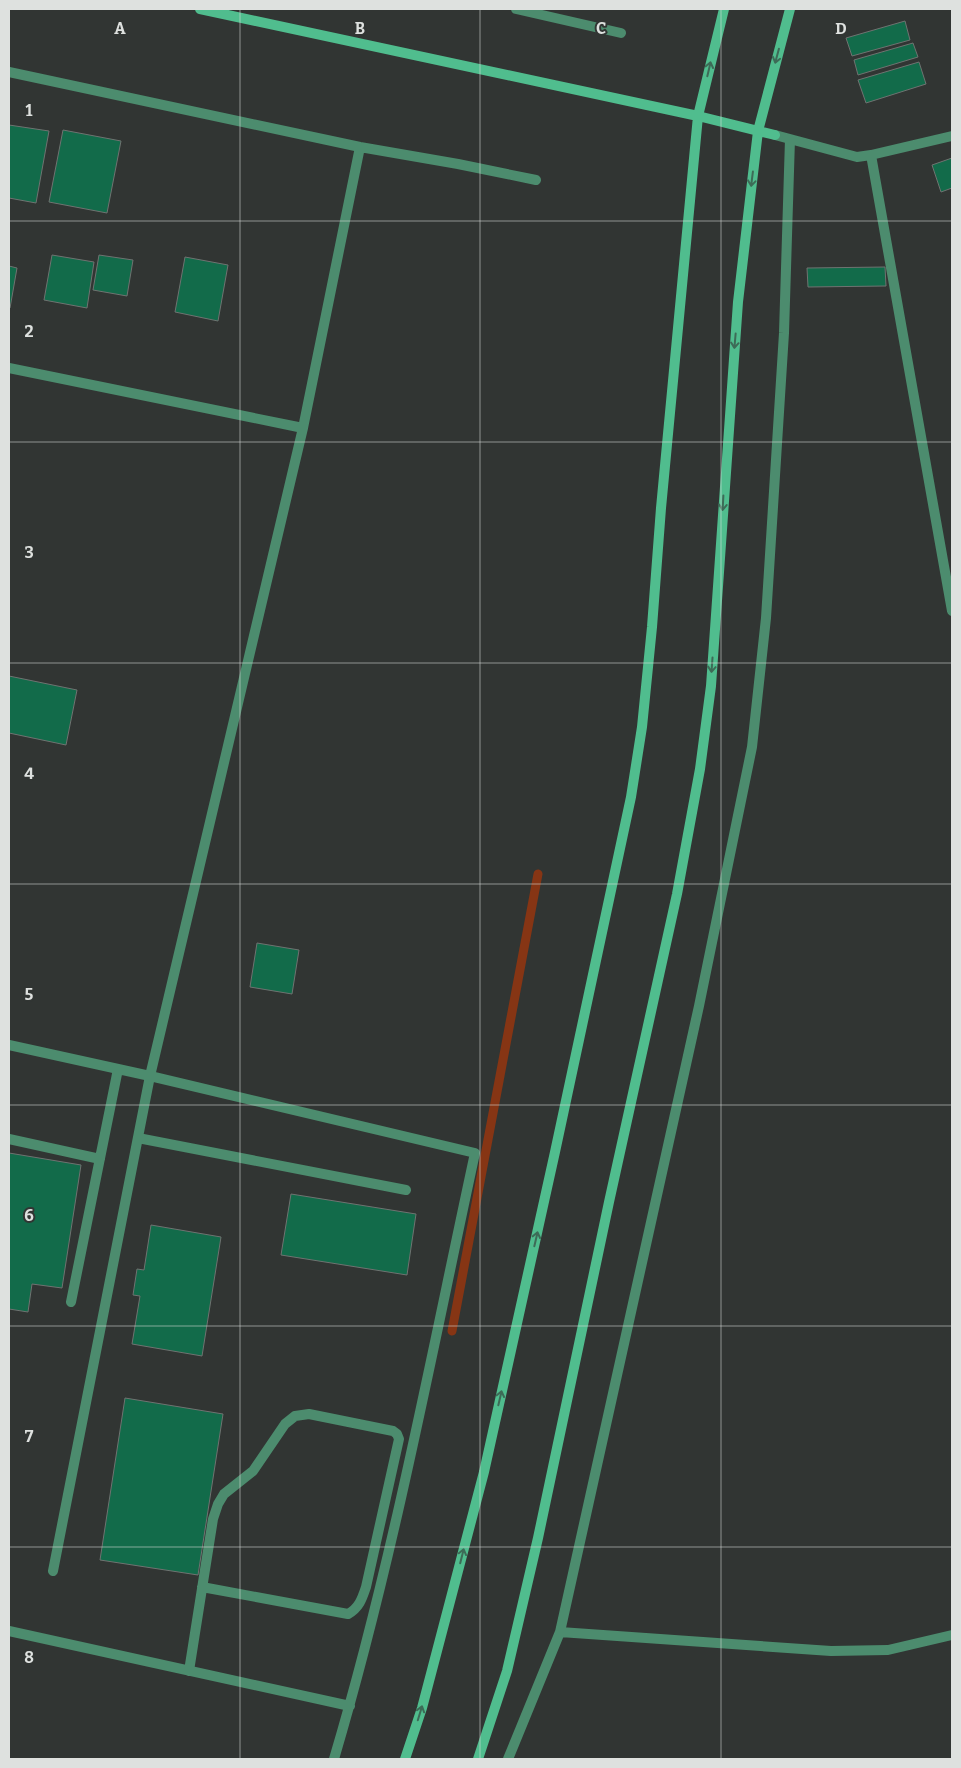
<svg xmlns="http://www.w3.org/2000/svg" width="961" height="1768" font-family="Bitter,serif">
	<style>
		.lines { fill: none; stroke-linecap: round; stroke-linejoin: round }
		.stream { stroke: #863514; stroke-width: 9 }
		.building { fill: #126b4a; stroke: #6f7371 }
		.street { stroke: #4c8c6e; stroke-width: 10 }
		.secondary { stroke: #50bd8e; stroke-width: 10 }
		.oneway { stroke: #3d6b57 }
		.grid { fill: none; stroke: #dee1df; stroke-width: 1; stroke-opacity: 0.55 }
		.grid-label { font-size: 16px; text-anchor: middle; font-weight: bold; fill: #dee1df; stroke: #313533; stroke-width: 4; stroke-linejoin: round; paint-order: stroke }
	</style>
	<rect width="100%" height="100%" fill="#313533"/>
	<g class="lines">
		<path class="stream" d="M452 1331 538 874"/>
	</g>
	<path class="building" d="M905 21 910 40 852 56 846 38Z
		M913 43 918 57 858 75 854 60Z
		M919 62 926 84 866 103 858 80Z
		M9 125 49 131 36 203 9 198Z
		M63 130 121 141 107 213 49 202Z
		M952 158V188L941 192 932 165Z
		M52 255 94 262 87 308 44 300Z
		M99 255 133 260 127 296 93 290Z
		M185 257 228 265 218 321 175 312Z
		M9 266 17 268 10 308 9 307Z
		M885 267 886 286 808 287 807 268Z
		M9 676 77 690 66 745 9 733Z
		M257 943 299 950 292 994 250 987Z
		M9 1153 81 1165 62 1288 32 1284 28 1312 9 1309Z
		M291 1194 416 1214 407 1275 281 1255Z
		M151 1225 221 1237 202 1356 132 1344 140 1296 133 1295 137 1269 144 1270Z
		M125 1398 223 1414 198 1575 100 1560Z"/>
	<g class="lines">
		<path class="street" d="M516 9 621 33
			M9 72 360 147 458 164 536 180
			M775 135 857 157 871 155 952 611
			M871 155 952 136
			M9 368 303 428
			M9 1045 150 1076 475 1153C431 1356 393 1560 334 1759
			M138 1138 406 1190
			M9 1139 100 1159
			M71 1302 118 1069
			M53 1571 150 1076 303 428 360 147
			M9 1631 350 1706
			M560 1632 831 1651 888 1650 952 1635
			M189 1671 213 1519 218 1504 224 1494 253 1471 285 1424 295 1416 309 1414 393 1431 397 1434 399 1439 366 1587C362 1599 359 1608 348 1614L202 1587
			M508 1759 560 1632 699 1006 752 747 766 618 784 333 790 139"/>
		<path class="secondary" d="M200 9 698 116 775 135
			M405 1759 422 1708 484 1472 555 1152 631 797 642 727 652 627 661 508 698 116 724 9
			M478 1759 507 1671 538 1538 609 1202 677 894 700 769 711 686 738 302 758 131 790 9"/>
	</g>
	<defs><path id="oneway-shaft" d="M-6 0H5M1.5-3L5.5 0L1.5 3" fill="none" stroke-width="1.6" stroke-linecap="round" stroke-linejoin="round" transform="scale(1.25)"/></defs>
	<g class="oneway">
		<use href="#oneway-shaft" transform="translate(777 56) rotate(105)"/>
		<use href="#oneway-shaft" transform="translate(709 69) rotate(-77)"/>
		<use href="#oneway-shaft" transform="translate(752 179) rotate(97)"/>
		<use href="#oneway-shaft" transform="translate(735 341) rotate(95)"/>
		<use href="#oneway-shaft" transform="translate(723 503) rotate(93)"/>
		<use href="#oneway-shaft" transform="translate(712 665) rotate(94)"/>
		<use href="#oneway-shaft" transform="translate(536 1239) rotate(-77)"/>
		<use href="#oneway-shaft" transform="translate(500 1398) rotate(-77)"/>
		<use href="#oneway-shaft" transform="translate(462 1556) rotate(-76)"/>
		<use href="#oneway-shaft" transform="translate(420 1713) rotate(-73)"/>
	</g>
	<path class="grid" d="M240 9V1759M480 9V1759M721 9V1759M9 221H952M9 442H952M9 663H952M9 884H952M9 1105H952M9 1326H952M9 1547H952"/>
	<g class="grid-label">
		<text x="120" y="34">A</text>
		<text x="360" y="34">B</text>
		<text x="601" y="34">C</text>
		<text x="841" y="34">D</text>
		<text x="29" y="116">1</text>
		<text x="29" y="337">2</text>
		<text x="29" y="558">3</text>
		<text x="29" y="779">4</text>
		<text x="29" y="1000">5</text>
		<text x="29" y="1221">6</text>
		<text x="29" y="1442">7</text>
		<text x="29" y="1663">8</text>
	</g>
	<rect width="961" height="1768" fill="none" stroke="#dee1df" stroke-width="20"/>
</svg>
